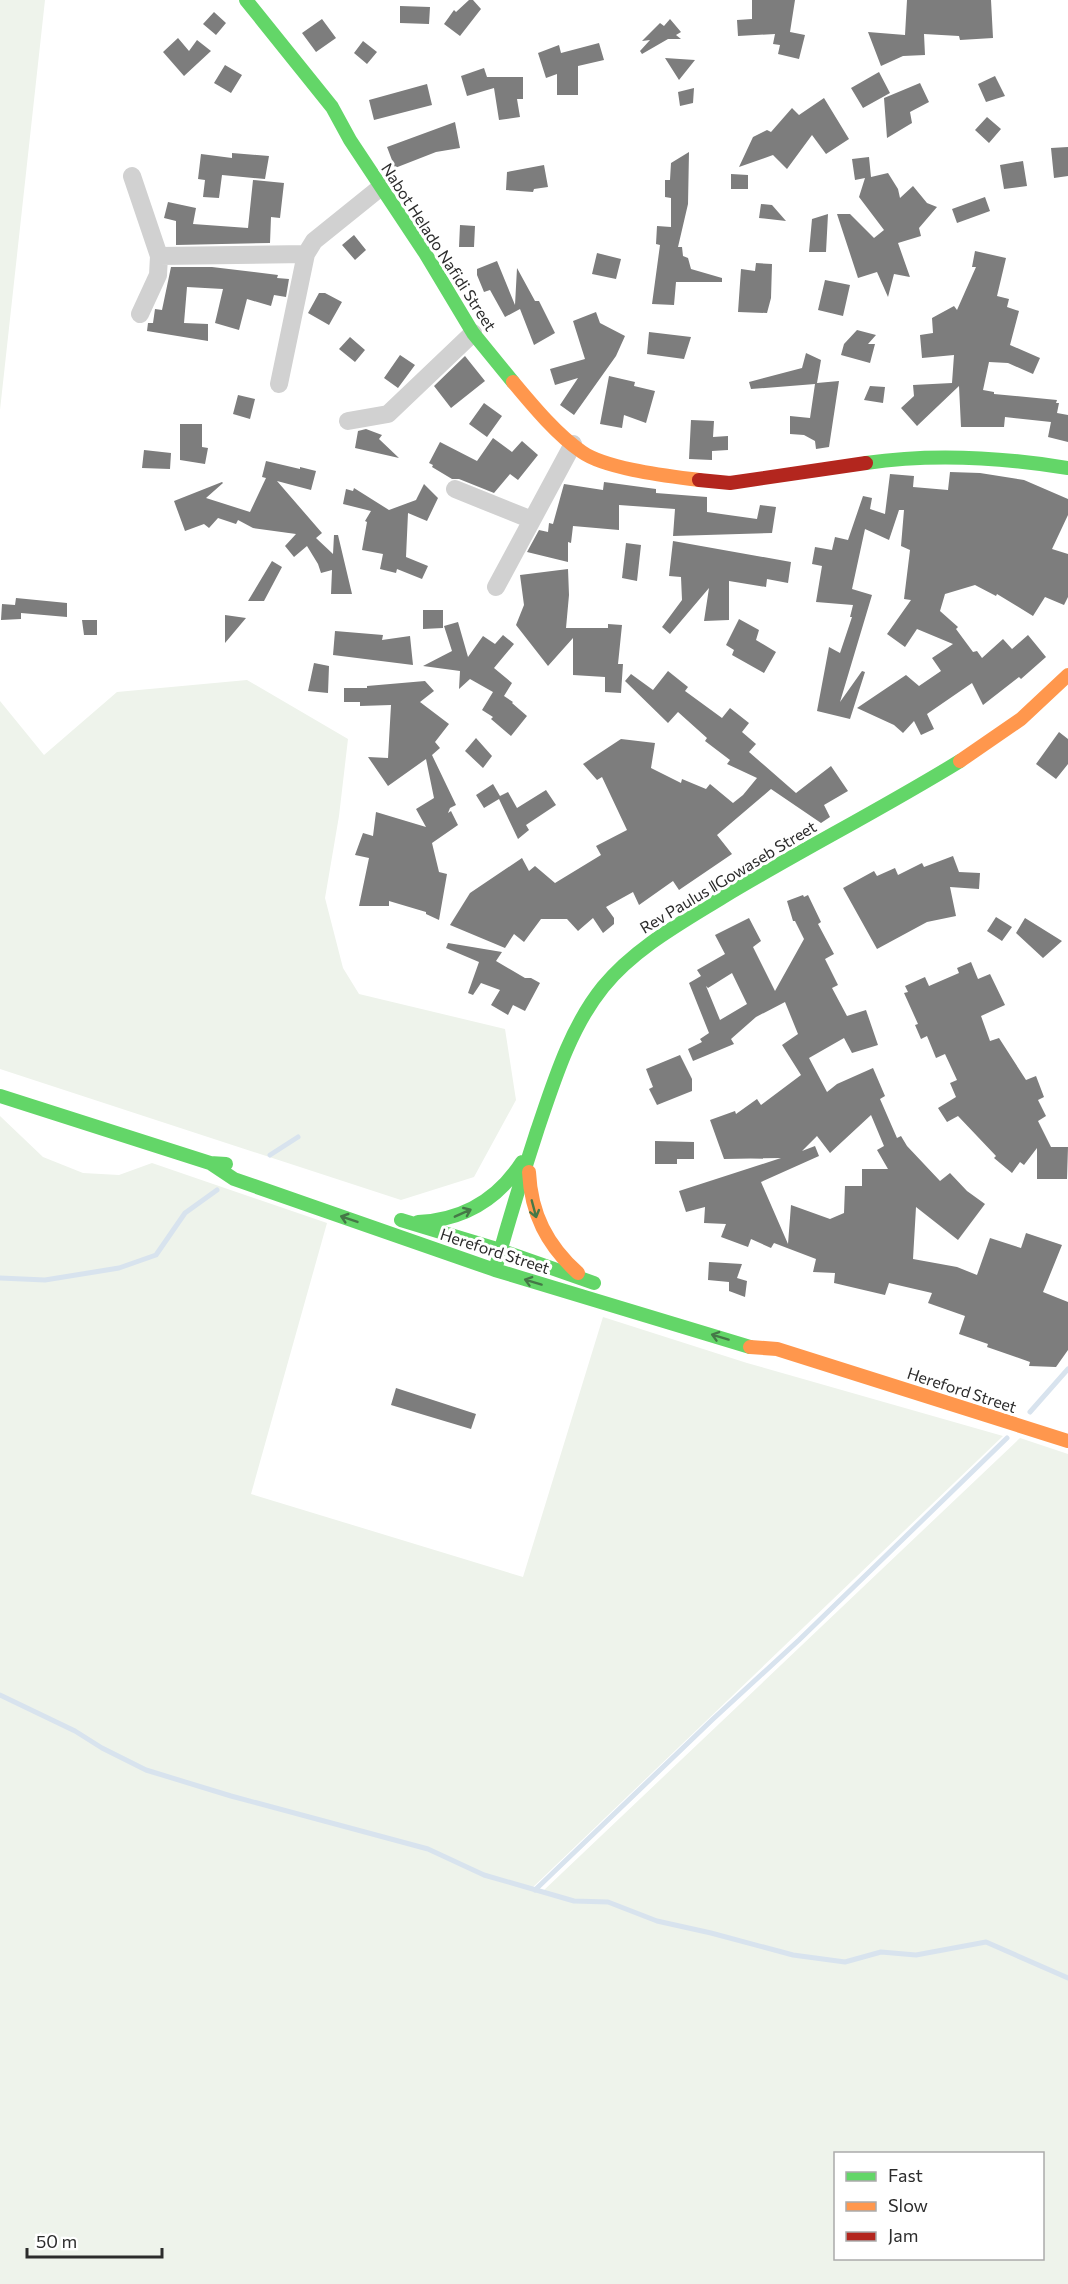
<svg xmlns="http://www.w3.org/2000/svg" width="1068" height="2284" font-family="Commissioner,sans-serif">
	<style>
		.green { fill: #eef3eb; fill-rule: evenodd }
		.lines { fill: none; stroke-linecap: round; stroke-linejoin: round }
		.stream { stroke: #d8e3ee; stroke-width: 5 }
		.building { fill: #7d7d7d; fill-rule: evenodd }
		.street { stroke: #d1d1d1; stroke-width: 18 }
		.fast { stroke: #63d668; stroke-width: 14 }
		.slow { stroke: #ff974d; stroke-width: 14 }
		.jam { stroke: #b3261e; stroke-width: 14 }
		.oneway { stroke: #457847 }
		.labels { text-anchor: middle; stroke-width: 6; stroke-linejoin: round; paint-order: stroke }
		.street-label { font-size: 16px; fill: #2c2c2c; stroke: #fff }
	</style>
	<rect width="100%" height="100%" fill="#fff"/>
	<path class="green" d="M0 0H45L0 410Z
		M247 680 348 739 339 816 325 898 343 968 359 994 505 1029 516 1100 474 1177 401 1200 0 1069V701L44 755 117 692Z
		M0 1116 43 1157 83 1173 119 1175 152 1163 327 1223 251 1494 523 1577 603 1317 747 1363 1003 1436 531 1889 542 1892 1020 1438 1068 1454V2284H0ZM836 2154H1042V2258H836Z"/>
	<g class="lines">
		<path class="stream" d="M270 1155 298 1137
			M0 1278 45 1280 119 1268 156 1255 185 1213 217 1190
			M1030 1412 1068 1369
			M0 1695 75 1731 102 1748 146 1770 231 1796 428 1849 484 1875 574 1901 608 1902 657 1921 711 1933 793 1955 845 1962 881 1952 916 1955 986 1942 1068 1978
			M535 1890 712 1720 799 1640 1007 1438"/>
	</g>
	<path class="building" d="M469 0H473L481 9 460 36 444 24 454 10 456 12Z
		M752 0H795L790 32 805 35 799 59 778 54 780 45 773 44 775 34 738 36 737 20 752 19Z
		M907 0H991L993 38 960 40 959 36 924 34 925 55 903 56 881 66 868 32 905 35Z
		M400 6 430 7 429 24 400 23Z
		M214 12 226 23 216 35 203 24Z
		M322 19 336 38 316 52 302 33Z
		M670 19 681 32 676 35 681 39H668L642 54 640 51 650 40 642 41 660 23 664 26Z
		M178 38 189 51 197 40 211 51 184 76 163 52Z
		M363 41 377 52 367 64 354 53Z
		M599 43 604 60 578 66V95H557V74L546 78 538 53 559 45 561 53Z
		M665 58 695 60 679 80Z
		M225 65 242 75 231 93 214 83Z
		M484 68 487 77H523V99H517L520 117 499 120 494 88 467 96 461 76Z
		M879 72 890 93 863 108 851 88Z
		M995 76 1005 96 986 102 978 84Z
		M920 83 929 102 910 112 912 123 887 138 884 98Z
		M427 84 432 105 374 120 369 100Z
		M694 88 693 103 680 106 678 92Z
		M824 98 849 139 826 154 812 135 787 169 773 155 739 167 753 137 767 130 771 132 792 108 799 115Z
		M987 117 1001 129 989 143 975 130Z
		M455 122 460 148 436 152 395 168 387 147Z
		M1068 147V176L1054 178 1051 148Z
		M689 152 688 204 678 247H682L683 256 688 258 691 269 722 278V282H676L674 305 652 304 660 245 656 244 657 226 671 227V198L665 197V180H670L671 163Z
		M232 153 269 156 265 179 222 175 219 198 203 197 205 180 198 179 201 154 232 158Z
		M869 157 871 177 888 173 898 189 900 198 913 186 927 203 937 207 919 228 921 236 898 243 910 277 894 274 888 297 877 272 858 278 837 214H850L874 238 884 230 859 197 865 178 855 180 852 159Z
		M1023 161 1027 186 1004 189 1000 165Z
		M544 165 548 187 534 189 533 192 506 190 507 172Z
		M731 174 748 175V189H731Z
		M253 180 284 183 280 218 271 217 270 243 176 245V221L164 218 168 202 196 208 193 224 248 228Z
		M985 197 990 211 957 223 952 209Z
		M761 204 772 205 786 221 759 218Z
		M828 214 826 252H809L812 219Z
		M460 225 475 226 474 247H459Z
		M354 235 366 250 355 260 342 245Z
		M975 251 1006 258 997 296 1009 299 1007 307 1019 311 1010 345 1040 358 1033 374 1008 363 989 362 983 390 994 392V394L1057 400 1056 403H1059L1057 413 1068 415V442L1048 437 1051 422 1005 417 1004 427H961L959 386 917 426 901 408 914 396 913 385 952 383 954 355 922 358 920 335 933 333 932 318 954 306 957 310 976 267H972Z
		M597 253 621 259 616 279 592 274Z
		M497 261 515 305 517 268 535 301H539L555 333 534 345 520 309 505 317 490 290 484 292 477 275V269Z
		M756 263 772 264 771 298 767 313 738 312 741 269 755 271Z
		M171 267H212L278 275 277 278 289 279 286 297 274 295 271 306 247 299 239 330 215 323 223 289 187 287 184 323 208 324V341L147 331 148 323H153L155 309 162 310Z
		M825 280 850 285 843 316 818 310Z
		M319 293H325L342 302 329 325 308 313Z
		M596 312 600 323 625 336 616 356 574 415 560 405 578 378 555 385 550 369 585 359 573 321Z
		M857 330 876 335 868 344H875L870 363 841 355 844 344Z
		M649 332 691 337 684 359 647 354Z
		M350 337 365 350 355 362 339 349Z
		M806 353 821 360 817 383 839 381 829 447 816 449 815 441 804 435 790 434V416L810 418 815 384 751 389 749 382 802 368Z
		M400 355 415 365 398 388 384 378Z
		M465 356 485 381 451 408 434 386Z
		M609 376 635 382 634 386 655 391 646 423 624 415 622 428 600 424Z
		M870 386 885 387 883 403 864 400Z
		M238 395 255 399 250 419 233 414Z
		M484 403 502 416 487 437 469 424Z
		M691 420 714 421 713 437 728 436V450L712 451V460L689 459Z
		M180 424H202V447L208 448 205 464 180 460Z
		M366 429 382 435 379 439 399 458 355 448 358 431Z
		M493 438 512 452 522 441 538 455 518 480 510 474 494 493 459 479H452L432 467 433 465 429 463 440 442 477 461Z
		M144 450 171 453 170 469 142 468Z
		M266 461 300 469V467L316 471 311 490 277 481 322 533 316 538 333 554 334 535H338L352 594H331L332 570 321 573 318 564 307 546 294 557 285 546 296 534 253 528 238 520 236 524 218 518 209 528 204 524 185 531 174 501 222 482 223 483 206 498 250 512 266 478 262 477Z
		M950 472 980 473 1024 480 1068 499V515L1052 549 1068 554V597L1064 605 1045 597 1033 616 997 594 996 596 975 585 945 594 940 611 958 627 956 629 973 652 977 651 982 658 1003 639 1012 649 1028 635 1046 657 1021 679 1019 677 983 705 972 683 927 714 934 729 921 735 914 721 903 733 894 725 857 708 906 675 919 686 941 671 932 658 953 644 917 629 905 647 887 634 911 600 904 599 910 550 901 546 904 510H899L889 540 865 529 852 589 872 595 840 702 862 671 865 672 850 719 817 711 829 647 840 653 852 617H850L853 605 816 602 822 566 812 564 815 547 832 550 835 537 848 540 863 496 872 498 870 509 885 514 890 474 914 476 913 487 948 490Z
		M604 482 656 489V493L707 497V512L757 519 760 505 776 507 772 533 673 536 675 509 619 505V530L573 526 571 543 568 542V562L527 552 539 530 548 532 549 523 553 524 564 484 603 490Z
		M424 484 438 498 427 521 408 513 406 557 428 566 422 579 397 569 396 573 380 569 383 554 362 550 367 522 365 521 371 511 343 504 346 489 353 491 354 488 389 510 416 500Z
		M673 541 791 562 788 583 767 579 766 587 729 581V620L704 621 709 588 670 634 662 627 682 600 681 577 669 576Z
		M626 543 641 545 637 581 622 578Z
		M272 561 282 567 264 601H248Z
		M568 569 569 595 566 628H608V624L622 625 618 664H623L621 693 605 692V677L573 675V638L548 666 516 625 524 605 520 575Z
		M16 598 67 603V617L21 613V619L1 620 2 604 15 605Z
		M423 610H443V628L423 629Z
		M225 615 246 618 225 643Z
		M739 619 759 630 756 640 776 652 764 673 732 655 734 650 726 645Z
		M82 620H97V635H84Z
		M458 622 468 657 483 636 495 644 503 635 514 644 494 668 512 683 504 696 513 702 512 703 527 716 511 736 491 719 493 717 482 710 493 692 470 679 459 689 460 671 423 666 452 651 444 626Z
		M335 631 383 635 382 640 410 636 413 665 333 655Z
		M314 663 329 666 328 693 308 691Z
		M668 671 688 687 685 691 722 718 730 708 749 723 742 732 756 744 749 752 796 793 831 766 848 791 824 805 830 817 821 823 771 789 717 835 732 854 679 890 673 881 639 905 633 892 606 907 614 918V924L603 933 593 918 578 931 567 919H541L524 942 514 934 505 948 450 925 470 893 522 858 529 871 535 866 555 883 601 855 596 846 627 830 602 777 597 780 583 764 621 739 655 743 651 768 681 783 682 779 706 789 710 784 733 803 743 795 757 778 727 764 730 760 705 741 707 738 678 712 668 723 625 681 631 674 653 690Z
		M425 681 434 691 420 702 449 724 435 742 440 748 432 755 456 805 450 808 448 813 451 811 458 825 432 843 439 872 447 874 439 920 426 914V912L389 901V906H359L369 858 355 855 363 833 373 836 376 812 426 827 416 809 434 798 426 759 388 786 368 757 388 758 391 705 360 706V702H344V688H367V686Z
		M1059 732 1068 739V764L1056 779 1036 764Z
		M476 738 492 756 483 768 465 751Z
		M493 784 500 796 508 792 517 808 546 790 556 805 526 825 529 830 518 839 499 799 484 808 476 795Z
		M953 856 959 872 980 873 979 889 950 887 956 916 927 922 877 949 843 888 874 871 877 876 895 868 898 875 922 863 924 867Z
		M803 895 804 897 808 895 821 922 818 924 834 954 825 959 838 985 832 988 847 1016 866 1010 878 1045 852 1053 844 1038 809 1058 827 1092 837 1084 873 1068 885 1096 880 1099 897 1138 901 1136 907 1146 940 1181 950 1173 967 1191 985 1204 958 1240 916 1207 913 1259 957 1267 977 1275 990 1238 1021 1248 1026 1233 1062 1245 1043 1292 1068 1302V1350L1056 1367 1029 1366 1030 1362 987 1347 988 1344 959 1334 965 1316 928 1303 932 1293 889 1283 885 1295 834 1283 835 1273 813 1272 816 1259 774 1243 771 1248 751 1239 748 1247 721 1237 726 1224 704 1223 705 1207 686 1212 679 1191 781 1158 724 1159 710 1120 735 1111 736 1114 757 1099 761 1105 801 1075 782 1045 798 1034 785 1002 756 1017 731 1039 734 1044 693 1061 688 1049 702 1042 700 1039 709 1033 689 983 701 976 697 970 725 954 715 935 749 918 761 941 753 947 775 991 804 939 795 921H793L787 901ZM732 973 747 1004 720 1020 706 986 708 988ZM871 1115 884 1146 877 1150 888 1169H862V1186H845L844 1213 830 1219 791 1205 788 1244 761 1182 819 1156 815 1146 802 1151 817 1136 830 1153Z
		M996 917 1012 927 1002 941 987 931Z
		M1025 918 1062 941 1043 958 1016 933Z
		M448 943 502 952 496 961 525 978H531L540 983 525 1011 513 1005 508 1015 491 1005 500 990 481 983 473 995 468 993 479 962 446 948Z
		M971 962 978 979 990 974 1005 1005 981 1016 990 1041 999 1038 1026 1080 1036 1076 1044 1097 1038 1100 1046 1116 1038 1121 1051 1147H1068L1067 1179H1037V1148L1024 1165 1020 1162 1012 1173 994 1158 996 1156 958 1116 947 1122 938 1108 956 1097 950 1083 957 1080 945 1054 936 1058 927 1036 921 1039 915 1025 918 1024 904 993 908 992 905 986 925 977 929 986 959 973 957 968Z
		M680 1055 692 1079V1091L657 1105 649 1089 653 1087 646 1069Z
		M655 1141 694 1142V1159H677V1164H655Z
		M709 1262 742 1264 737 1278 747 1281 745 1297 729 1291V1282L708 1280Z
		M396 1388 476 1414 471 1429 391 1405Z"/>
	<g class="lines">
		<path class="street" d="M132 176 159 256 158 275 140 314
			M159 256 306 254
			M279 384 306 254 314 241 381 187
			M348 421 388 414 473 333
			M455 489 532 520
			M496 587 573 444"/>
		<path class="fast" d="M246 0 332 107 350 140 425 253 473 333 513 382
			M866 463C934 453 1000 457 1068 468
			M0 1096 210 1163 226 1164
			M210 1163 234 1179 495 1270 750 1347
			M401 1220 500 1250 594 1283
			M418 1222C463 1220 498 1199 522 1162
			M495 1270C508 1223 522 1177 537 1131 554 1081 570 1028 603 987 635 948 681 923 723 897 801 850 882 809 960 761"/>
		<path class="slow" d="M513 382C533 406 557 435 582 452 606 469 669 476 699 480
			M960 761 1021 719 1068 675
			M529 1172C531 1214 547 1245 578 1273
			M750 1347 777 1349 1068 1441"/>
		<path class="jam" d="M699 480 730 483 866 463"/>
	</g>
	<defs><path id="oneway-shaft" d="M-6 0H5M1.5-3L5.5 0L1.5 3" fill="none" stroke-width="1.6" stroke-linecap="round" stroke-linejoin="round" transform="scale(1.5)"/></defs>
	<g class="oneway">
		<use href="#oneway-shaft" transform="translate(534 1209) rotate(75)"/>
		<use href="#oneway-shaft" transform="translate(463 1213) rotate(-24)"/>
		<use href="#oneway-shaft" transform="translate(349 1219) rotate(-161)"/>
		<use href="#oneway-shaft" transform="translate(533 1282) rotate(-163)"/>
		<use href="#oneway-shaft" transform="translate(720 1337) rotate(-163)"/>
	</g>
	<g class="labels">
		<g class="street-label">
			<text transform="translate(439 247) rotate(57)" y="6">Nabot Helado Nafidi Street</text>
			<text transform="translate(728 877) rotate(-31)" y="6">Rev Paulus ǁGowaseb Street</text>
			<text transform="translate(495 1251) rotate(18)" y="6">Hereford Street</text>
			<text transform="translate(962 1390) rotate(18)" y="6">Hereford Street</text>
		</g>
	</g>
	<rect x="834" y="2152" width="210" height="108" fill="#ffffff" stroke="#ababab" stroke-width="1.5"/>
	<rect x="846" y="2172" width="30" height="9" fill="#63d668" stroke="#ababab" stroke-width="1.5"/>
	<text x="888" y="2182" font-size="18" fill="#2c2c2c">Fast</text>
	<rect x="846" y="2202" width="30" height="9" fill="#ff974d" stroke="#ababab" stroke-width="1.5"/>
	<text x="888" y="2212" font-size="18" fill="#2c2c2c">Slow</text>
	<rect x="846" y="2232" width="30" height="9" fill="#b3261e" stroke="#ababab" stroke-width="1.5"/>
	<text x="888" y="2242" font-size="18" fill="#2c2c2c">Jam</text>
	<path d="M27 2248v9h135v-9" fill="none" stroke="#2c2c2c" stroke-width="3"/>
	<text x="36" y="2248" font-size="18" fill="#2c2c2c" stroke="#ffffff" stroke-width="4.5" paint-order="stroke">50 m</text>
</svg>
